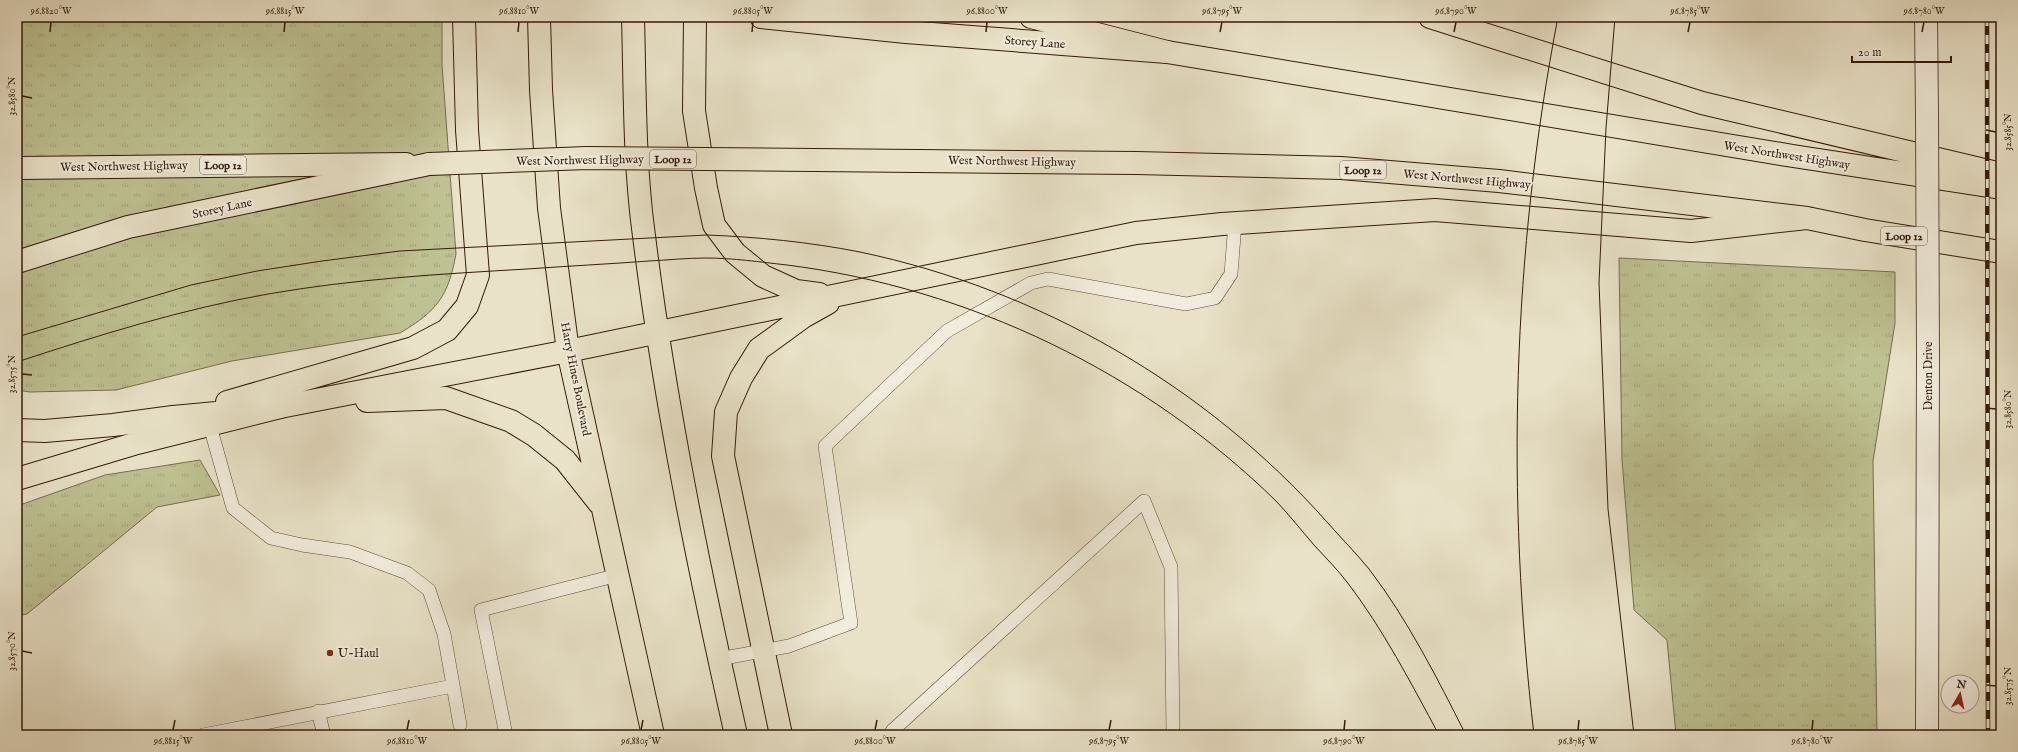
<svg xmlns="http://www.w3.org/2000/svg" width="2018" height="752" font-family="'IM FELL English',serif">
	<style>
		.grass { fill: url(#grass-tufts); stroke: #786e4c }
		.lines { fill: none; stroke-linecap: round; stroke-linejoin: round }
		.service-casing { stroke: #604d38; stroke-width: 14 }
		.tertiary-casing { stroke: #604d38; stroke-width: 24 }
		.primary-casing { stroke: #331b08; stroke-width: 24 }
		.trunk-casing { stroke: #331b08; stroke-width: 24 }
		.service { stroke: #f1ecdb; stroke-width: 13 }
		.tertiary { stroke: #f1ecdb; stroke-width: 22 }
		.primary { stroke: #e9e2c8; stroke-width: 22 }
		.trunk { stroke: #e9e2c8; stroke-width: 22 }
		.tram { stroke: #331b08; stroke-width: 1 }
		.rail-casing { stroke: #331b08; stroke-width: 4.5 }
		.rail { stroke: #f1ecdb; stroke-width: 3; stroke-dasharray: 9; stroke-linecap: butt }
		.tertiary-bridge-casing { stroke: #604d38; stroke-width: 24; stroke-linecap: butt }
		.primary-bridge-casing { stroke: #331b08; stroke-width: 24; stroke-linecap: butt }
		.tertiary-bridge { stroke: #f1ecdb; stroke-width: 22 }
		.primary-bridge { stroke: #e9e2c8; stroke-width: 22 }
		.ticks { fill: none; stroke: #331b08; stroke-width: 1.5 }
		.poi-dot { fill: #8f2418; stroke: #f1ecdb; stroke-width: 1.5 }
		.labels { text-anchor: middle; stroke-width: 4; stroke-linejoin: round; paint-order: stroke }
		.shield { fill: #f1ecdb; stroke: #6c5a47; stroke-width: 1 }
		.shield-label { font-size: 11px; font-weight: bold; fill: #331b08 }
		.street-label { font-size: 12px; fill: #331b08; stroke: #f1ecdb }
		.poi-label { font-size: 12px; fill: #331b08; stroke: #f1ecdb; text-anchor: start }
		.neatline { fill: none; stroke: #331b08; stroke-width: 1.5 }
		.ticks-label { font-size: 10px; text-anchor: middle; fill: #331b08 }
	</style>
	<defs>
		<pattern id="grass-tufts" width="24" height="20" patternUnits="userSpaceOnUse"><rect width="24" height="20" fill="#bec191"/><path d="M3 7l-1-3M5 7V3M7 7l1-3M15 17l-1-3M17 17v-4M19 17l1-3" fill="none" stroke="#a4a57c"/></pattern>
	</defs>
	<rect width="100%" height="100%" fill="#e9e2c8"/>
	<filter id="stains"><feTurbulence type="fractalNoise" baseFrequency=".005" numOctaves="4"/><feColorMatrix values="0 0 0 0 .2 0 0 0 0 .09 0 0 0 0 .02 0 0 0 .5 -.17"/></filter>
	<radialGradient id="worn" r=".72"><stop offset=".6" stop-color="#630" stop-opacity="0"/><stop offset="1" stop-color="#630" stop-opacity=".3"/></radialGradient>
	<path class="grass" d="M17 17H442V65L456 254C448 297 437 311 400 333L232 361 116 390 30 392 17 390Z
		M1619 258 1895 272V323L1873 461 1877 735H1676L1667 640 1634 610 1622 460Z
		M200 460 220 495 157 507 27 614 17 616V506L105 475Z"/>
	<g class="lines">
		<g class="service-casing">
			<path id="service" d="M208 419 233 508 271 538 302 545 350 552 407 573 429 590 444 634 460 725
				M719 659 789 646 851 623 825 446 947 331 1031 283 1048 279 1186 304 1215 298 1231 274 1235 223
				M318 711 324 735
				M203 735 453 686
				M506 735 481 610 618 575
				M892 735V731L1144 501 1171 567 1173 735"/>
		</g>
		<g class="tertiary-casing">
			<path id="tertiary" d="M1926 17 1927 114
				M1927 735 1928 354"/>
		</g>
		<g class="primary-casing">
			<path id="primary" d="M539 17 541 90 549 208 568 351 653 735
				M633 17C635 90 634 163 644 236 665 404 699 570 736 735
				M695 17 694 111 706 188 714 225 735 253 763 276 796 291 819 294
				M1031 17 1167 52 1793 156 2001 188
				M1430 17 1702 103 2001 174
				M917 161 1136 163 1341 168 1499 181 1807 218 1865 230 2001 252
				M17 168 406 164
				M367 401 446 398 511 421 534 435 565 460 599 503
				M227 402 413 348 447 330 467 306 478 275 467 130 464 17
				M17 430 45 431 113 425 173 417 280 407 568 351 1136 233 1222 224 1435 210 1691 231 1807 218
				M781 735 723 456 726 412 741 378 759 349 803 317 828 303"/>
		</g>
		<g class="trunk-casing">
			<path id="trunk" d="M761 17 906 32 1167 52
				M17 262 128 227 429 164
				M17 479 137 443 280 407"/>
		</g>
		<use href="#service" class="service"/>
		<use href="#tertiary" class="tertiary"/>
		<use href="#primary" class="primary"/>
		<use href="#trunk" class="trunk"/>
		<path class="tram" d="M1615 17 1606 128 1599 283 1608 509 1634 735
			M17 337 191 285 257 271 322 261 400 251 707 235C758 237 809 242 860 252 1040 290 1205 385 1327 522 1341 538 1356 553 1369 569 1408 620 1437 678 1466 735
			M17 362C99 335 183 309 268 294 354 279 440 274 527 269 568 266 609 264 649 261 668 260 687 258 706 258 733 258 760 262 787 265 969 288 1146 373 1277 502 1290 516 1302 531 1314 545 1325 557 1337 569 1347 582 1383 629 1411 683 1439 735
			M1534 735C1506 495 1512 255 1558 17"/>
		<g class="rail-casing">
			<path id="rail" d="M1987 17 1988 735"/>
		</g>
		<use href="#rail" class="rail"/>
		<g class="tertiary-bridge-casing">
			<path id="tertiary-bridge" d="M1927 114 1928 354"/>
		</g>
		<g class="primary-bridge-casing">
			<path id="primary-bridge" d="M429 164 587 158 917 161"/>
		</g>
		<use href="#tertiary-bridge" class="tertiary-bridge"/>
		<use href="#primary-bridge" class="primary-bridge"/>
	</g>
	<path class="ticks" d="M50 32 51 22M284 32 285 22M518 32 519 22M752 32 753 22M986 32 987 22M1220 32 1222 22M1454 32 1456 22M1688 32 1690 22M1922 32 1924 22M22 96 32 98M1986 130 1996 132M22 374 32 375M1986 408 1996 409M22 651 32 653M1986 685 1996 686M173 730 175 720M407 730 409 720M641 730 643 720M875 730 877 720M1109 730 1111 720M1344 730 1345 720M1578 730 1579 720M1812 730 1813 720"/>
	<circle class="poi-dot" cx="330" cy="653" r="4"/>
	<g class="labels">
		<g class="shield">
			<rect x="650" y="150" width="46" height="18" rx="3"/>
			<rect x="200" y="156" width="46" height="18" rx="3"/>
			<rect x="1340" y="161" width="46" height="18" rx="3"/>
			<rect x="1881" y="227" width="46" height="18" rx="3"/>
		</g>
		<g class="shield-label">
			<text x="673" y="163">Loop 12</text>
			<text x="223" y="169">Loop 12</text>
			<text x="1363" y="174">Loop 12</text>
			<text x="1904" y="240">Loop 12</text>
		</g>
		<g class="street-label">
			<text transform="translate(1035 42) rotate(4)" y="4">Storey Lane</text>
			<text transform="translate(1787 155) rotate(9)" y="4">West Northwest Highway</text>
			<text transform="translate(580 160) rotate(-1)" y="4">West Northwest Highway</text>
			<text transform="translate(1012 161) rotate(1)" y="4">West Northwest Highway</text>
			<text transform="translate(124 166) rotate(-1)" y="4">West Northwest Highway</text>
			<text transform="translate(1467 179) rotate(5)" y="4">West Northwest Highway</text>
			<text transform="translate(222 208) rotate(-12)" y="4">Storey Lane</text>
			<text transform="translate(1928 376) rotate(-90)" y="4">Denton Drive</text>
			<text transform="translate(576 379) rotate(79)" y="4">Harry Hines Boulevard</text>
		</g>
		<g class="poi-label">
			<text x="338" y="657">U-Haul</text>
		</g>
	</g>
	<rect width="2018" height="752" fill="none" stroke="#e9e2c8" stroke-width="44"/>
	<g transform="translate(1960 694) rotate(9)"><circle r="19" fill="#f1ecdb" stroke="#a59887"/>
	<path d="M0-3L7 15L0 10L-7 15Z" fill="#8f2418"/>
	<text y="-6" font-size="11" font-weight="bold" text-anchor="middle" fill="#331b08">N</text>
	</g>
	<path d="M1852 56v6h99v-6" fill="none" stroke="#331b08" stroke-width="2"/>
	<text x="1858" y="56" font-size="12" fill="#331b08" stroke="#f1ecdb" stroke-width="3" paint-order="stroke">20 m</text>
	<rect x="22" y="22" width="1974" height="708" class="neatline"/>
	<g class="ticks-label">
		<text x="51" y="14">96.8820°W</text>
		<text x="285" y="14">96.8815°W</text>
		<text x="519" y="14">96.8810°W</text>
		<text x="753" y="14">96.8805°W</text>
		<text x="987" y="14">96.8800°W</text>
		<text x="1222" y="14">96.8795°W</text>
		<text x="1456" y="14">96.8790°W</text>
		<text x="1690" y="14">96.8785°W</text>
		<text x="1924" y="14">96.8780°W</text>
		<text transform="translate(11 96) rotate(-90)" y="4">32.8580°N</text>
		<text transform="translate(2007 132) rotate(-90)" y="4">32.8585°N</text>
		<text transform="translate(11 374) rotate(-90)" y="4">32.8575°N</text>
		<text transform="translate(2007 409) rotate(-90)" y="4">32.8580°N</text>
		<text transform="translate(11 651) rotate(-90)" y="4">32.8570°N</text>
		<text transform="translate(2007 686) rotate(-90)" y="4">32.8575°N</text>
		<text x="173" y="744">96.8815°W</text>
		<text x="407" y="744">96.8810°W</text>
		<text x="641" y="744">96.8805°W</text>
		<text x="875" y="744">96.8800°W</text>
		<text x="1109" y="744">96.8795°W</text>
		<text x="1344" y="744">96.8790°W</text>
		<text x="1578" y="744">96.8785°W</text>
		<text x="1812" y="744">96.8780°W</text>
	</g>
	<rect width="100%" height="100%" filter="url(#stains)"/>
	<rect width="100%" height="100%" fill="url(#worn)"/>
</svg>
